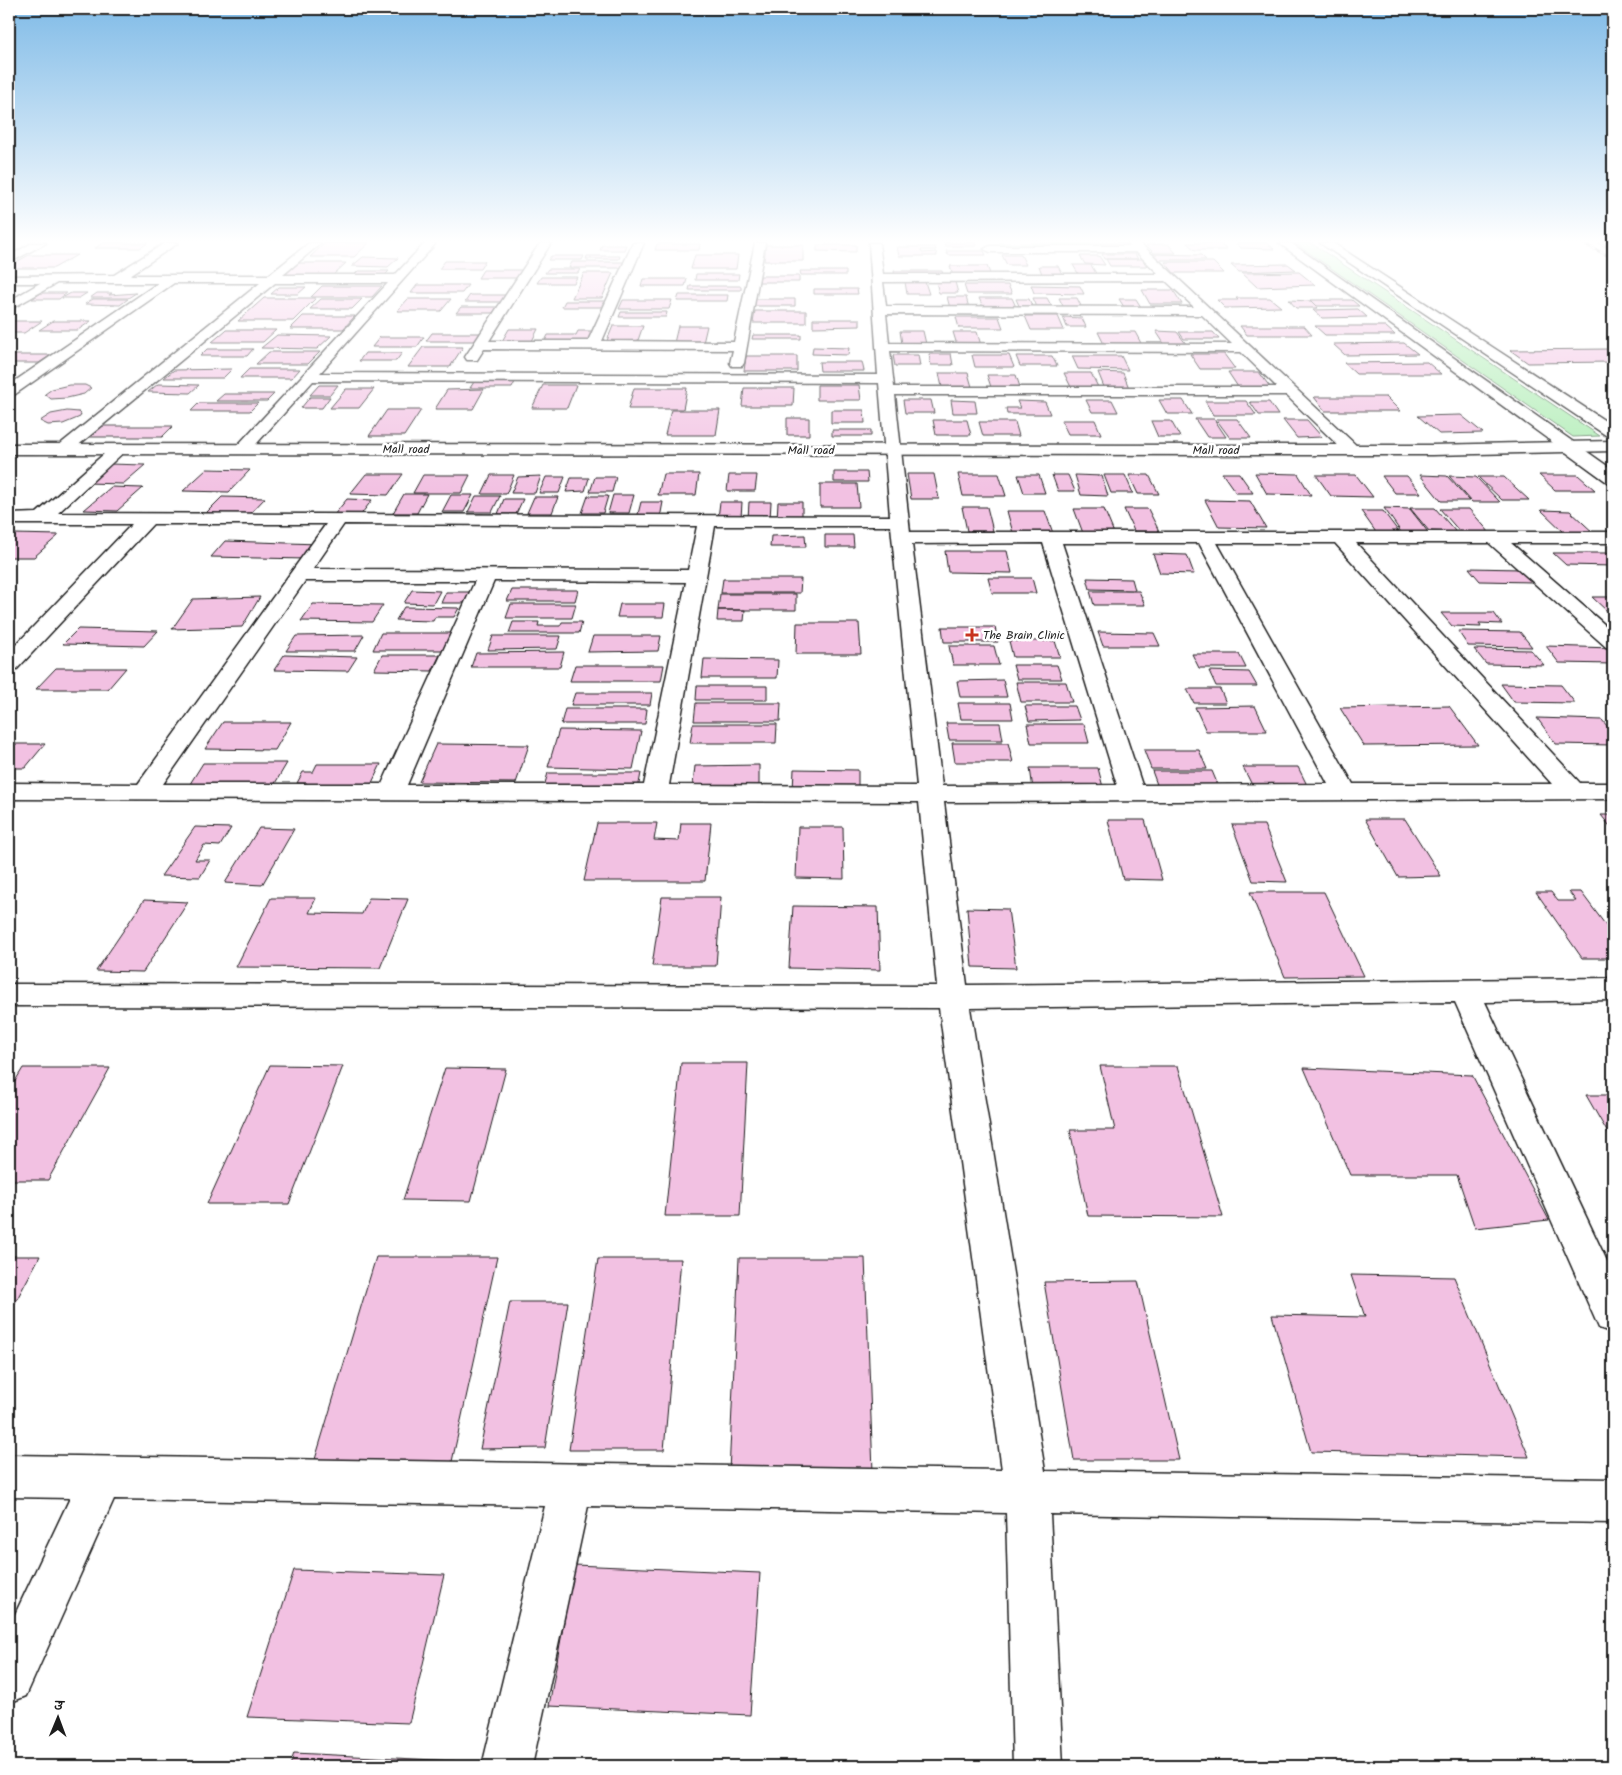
<svg xmlns="http://www.w3.org/2000/svg" width="1622" height="1775" font-family="Kalam,'Playpen Sans Deva',sans-serif">
	<style>
		.green { fill: #aeecb3; stroke: #658468 }
		.building { fill: #f2c1e2; stroke: #1c1c1c }
		.lines { fill: none; stroke-linecap: round; stroke-linejoin: round }
		.street-casing { stroke: #1c1c1c; stroke-width: 3 }
		.secondary-casing { stroke: #1c1c1c; stroke-width: 3 }
		.street { fill: #fff; fill-rule: evenodd }
		.secondary { fill: #fff; fill-rule: evenodd }
		.rail-casing { stroke: #1c1c1c; stroke-width: 2.5 }
		.rail { stroke: #fff; stroke-width: 2; stroke-dasharray: 5; stroke-linecap: butt }
		.poi-dot { fill: #c8321e; stroke: #fff; stroke-width: 2 }
		.labels { text-anchor: middle; stroke-width: 5; stroke-linejoin: round; paint-order: stroke }
		.far-street-label { font-size: 12px; fill: #1c1c1c; stroke: #fff }
		.far-poi-label { font-size: 12px; fill: #1c1c1c; stroke: #fff; text-anchor: start }
	</style>
	<rect width="100%" height="100%" fill="#fff"/>
	<filter id="ink" filterUnits="userSpaceOnUse"><feTurbulence type="fractalNoise" baseFrequency=".02" numOctaves="2"/><feDisplacementMap in="SourceGraphic" scale="10" xChannelSelector="R" yChannelSelector="G"/><feConvolveMatrix kernelMatrix="1 2 1 2 8 2 1 2 1" color-interpolation-filters="sRGB"/></filter>
	<g filter="url(#ink)">
		<path class="green" d="M999 243H1100L1104 247H1000Z
			M1295 243H1311L1600 436 1573 437Z"/>
		<path class="building" d="M103 243H148L140 248H95Z
			M325 243H369L354 257H310Z
			M944 243H975L976 246H945Z
			M1100 243H1125L1129 247H1104Z
			M1187 243H1219L1227 250H1195Z
			M1236 243H1267L1274 249 1241 248Z
			M657 244H700L699 250H655Z
			M1168 244 1176 253H1154L1146 245Z
			M602 245H626L624 250H600Z
			M766 245H803V261H764Z
			M817 245H856V252L817 251Z
			M897 247H935L936 250H921L922 253 936 252 937 256H899Z
			M946 251H984L986 255H948Z
			M1102 254H1135L1138 259H1104Z
			M1153 254 1201 255 1206 260H1158Z
			M29 255H77L54 268H9V266Z
			M695 255H738L736 269H691Z
			M1002 255H1021L1026 265H1007Z
			M551 256H584L582 260H548Z
			M587 256H620L619 259H586Z
			M1080 256H1099L1105 265 1085 264Z
			M363 257 398 258 388 267 352 266Z
			M1106 259H1142L1147 266H1110Z
			M445 261H485L480 269H439Z
			M572 262H626L623 268H569Z
			M1165 262H1213L1224 273H1174Z
			M297 263H346L333 275H284Z
			M1288 264 1296 270 1239 272 1231 265Z
			M1073 265H1091L1097 275H1079Z
			M950 266H987L991 276H953Z
			M1039 266H1058L1062 274H1042Z
			M548 269H580L578 273H545Z
			M483 270H526L522 278H478Z
			M358 271H389L383 277H352Z
			M800 271H846V275H801Z
			M894 271H942L944 277H895Z
			M1299 272 1315 285 1257 287 1242 273Z
			M584 273H613L602 298H572Z
			M696 274H739L738 280H695Z
			M760 276H799V282H759Z
			M541 277H577L574 283H537Z
			M643 279H687L685 286H641Z
			M905 282H925L929 294H907Z
			M936 282H955L958 293H939Z
			M417 285H468L462 293H411Z
			M964 285H1008L1012 294H967Z
			M1031 285 1080 286 1084 294 1034 293Z
			M322 286H382L372 297H311Z
			M690 286H741V290H689Z
			M279 287H306L298 294H271Z
			M814 289H857L858 294H814Z
			M1142 290H1173L1182 304H1150Z
			M41 293H67L59 299H32Z
			M71 293H87L79 298H62Z
			M97 293H112L109 295 136 293 128 298H90Z
			M470 295H506L502 302H465Z
			M679 295H728L727 301H677Z
			M947 297H966L969 308H950Z
			M264 298H316L293 321H238Z
			M979 298H1012L1016 307H983Z
			M1033 298H1047L1052 307H1037Z
			M1059 298H1077L1082 308H1064Z
			M1236 298H1270L1281 307 1225 308 1217 300H1238Z
			M93 299H128L120 305 85 304Z
			M321 299H362L352 309H310Z
			M408 299H451L441 311H397Z
			M752 299H795V306H751Z
			M1016 299H1029L1033 308H1020Z
			M1119 299H1136L1141 307H1124Z
			M623 300H672L669 309H619Z
			M1289 300 1311 301 1318 308H1296Z
			M1311 300H1352L1359 306H1317Z
			M565 301H604L601 307H562Z
			M461 307H497L493 313H456Z
			M1358 309 1367 317 1322 318 1313 310Z
			M755 311H806V323H753Z
			M621 312H667L666 317H619Z
			M303 316H355L343 329H290Z
			M1025 316H1058L1064 330H1031Z
			M956 317H999L1003 328H959Z
			M1063 317 1082 318 1086 327H1067Z
			M813 319H860V326L813 327Z
			M9 321H42L24 333H9Z
			M53 321H91L78 330H39Z
			M613 326H643L637 343H606Z
			M678 326H707L703 343H674Z
			M1240 326H1304L1312 335H1247Z
			M1315 326H1385L1395 335H1325Z
			M509 329H538L531 343H501Z
			M226 330H276L263 342H212Z
			M578 331H595L590 343H544L548 335H576Z
			M900 331H923L926 344H902Z
			M1156 331 1177 332 1187 345H1165Z
			M953 332H977L981 345H957Z
			M1098 332H1135L1142 345 1104 344Z
			M1179 332H1213L1219 339H1184Z
			M432 333H483L478 341H426Z
			M277 335 331 336 317 349 261 348Z
			M753 335H801V339H752Z
			M380 337H424L417 347H372Z
			M1404 343 1418 354 1345 355 1333 344Z
			M423 347H463L450 367H408Z
			M813 347 849 348 848 355 812 354Z
			M207 349H253L247 356H200Z
			M1612 349 1613 362 1528 363 1510 350Z
			M269 352H320L308 364H256Z
			M365 353H402L396 361H359Z
			M929 354H951L953 365H931Z
			M1190 354H1224L1235 369H1200Z
			M9 355H51L39 363H9Z
			M893 355H918L920 366H895Z
			M972 355H1009L1014 367H975Z
			M746 356H797V371H744Z
			M1016 356H1052L1057 366H1020Z
			M1072 356H1121L1128 370 1078 369Z
			M819 362H862L864 371H820Z
			M1427 362 1441 374H1356L1344 363Z
			M232 369 223 378H164L174 370Z
			M249 369H300L292 378H240Z
			M1098 372 1123 373 1129 388 1104 387Z
			M1228 372H1259L1270 387H1238Z
			M939 373H968L972 387H942Z
			M1064 373H1091L1098 387H1071Z
			M987 375H1016L1020 387H991Z
			M474 382H515L512 388H470Z
			M158 384 199 385 190 393 148 392Z
			M69 385H85L91 388 84 394 67 398 51 399 45 394 52 389Z
			M319 385H338L330 395H310Z
			M543 385H576L567 408H532Z
			M817 385H859L861 400H817Z
			M634 388H687L683 409H628Z
			M744 388H794L793 406H742Z
			M346 389H374L359 408H330Z
			M484 389 473 409H435L447 390Z
			M224 394H274L267 401H216Z
			M310 397H330L322 408H301Z
			M1314 397H1386L1400 411H1325Z
			M903 400H931L934 413H905Z
			M951 400 975 401 977 413H953Z
			M1086 400H1112L1118 412H1092Z
			M1159 400H1183L1192 414H1167Z
			M1017 401 1045 402 1050 414H1007L1006 408H1020Z
			M1205 401H1246L1256 415H1213Z
			M1250 402H1269L1278 415H1259Z
			M199 403H258L250 411H191Z
			M387 410H421L404 436H369Z
			M671 410H720L716 435H665Z
			M831 410H864L865 423H831Z
			M67 411 79 412 81 414 80 417 63 424 48 425 40 421 51 414Z
			M1461 415 1483 433 1439 434 1418 416Z
			M787 418H809V435H787Z
			M1195 419H1214L1226 437H1207Z
			M1216 419H1237L1251 438H1230Z
			M933 420H967L971 435H936Z
			M1061 420H1095L1101 434H1068Z
			M1283 420H1307L1322 437 1297 438Z
			M1151 421H1171L1180 437H1158Z
			M979 422H1015L1019 436H983Z
			M96 426H173L162 437H84Z
			M832 430H871V436H832Z
			M109 464 145 465 123 484 86 483Z
			M207 469 250 470 229 492 183 491Z
			M834 472H867L868 482H834Z
			M1222 473H1239L1253 493H1236Z
			M1255 473 1298 474 1311 495 1267 494Z
			M366 474H403L388 495 350 494Z
			M663 474H699L696 495H658Z
			M907 474H934L939 499H911Z
			M958 474H999L1006 496H963Z
			M423 475H470L461 493H413Z
			M491 475H514L506 494H482Z
			M729 475H757L755 491H727Z
			M1018 475H1039L1045 493H1024Z
			M1052 475H1068L1075 491H1058Z
			M1075 475 1102 476 1108 496 1081 495Z
			M1104 475H1125L1133 493H1111Z
			M1129 475H1149L1159 494H1138Z
			M1316 475H1356L1373 497 1331 496Z
			M1420 475 1447 476 1470 501H1441Z
			M1539 475H1578L1595 490H1555Z
			M541 476 535 493H511L518 477Z
			M1382 476H1407L1421 493H1395Z
			M1449 476 1476 477 1500 502H1472Z
			M546 477H565L559 493H539Z
			M595 477H616L612 492H590Z
			M1478 477H1504L1529 500H1502Z
			M571 478H589L585 491 566 492Z
			M820 484H857L859 507H820Z
			M111 487 143 488 117 511 84 510Z
			M404 494H427L417 513H393Z
			M451 495H473L464 512H442Z
			M613 495H634L629 513H608Z
			M476 496H500L492 512H468Z
			M588 496H608L603 513H582Z
			M222 497 265 498 248 516 204 515Z
			M534 497H558L552 513H527Z
			M347 499 372 500 359 517 333 516Z
			M504 499H523L516 514H498Z
			M1205 500 1250 501 1266 528 1219 527Z
			M641 502H663L660 518H637Z
			M720 502H742L741 518H718Z
			M749 502H771L770 519H748Z
			M778 502H802V519H777Z
			M962 507H987L993 531H967Z
			M1384 508 1410 509 1428 532H1401Z
			M1410 508H1435L1456 532 1429 531Z
			M1074 509H1104L1114 533H1083Z
			M1124 509H1148L1159 531H1134Z
			M1440 509H1469L1491 534 1461 533Z
			M1541 510 1570 511 1597 536 1567 535Z
			M1007 511H1045L1053 533H1013Z
			M1361 511H1383L1401 535H1378Z
			M14 534 59 535 34 557H9V539Z
			M805 535 806 547H770L771 536Z
			M825 535H853L854 547H825Z
			M225 541 319 544 306 559 211 557Z
			M945 551H1007L1012 573 948 572Z
			M1553 553H1612L1613 566 1566 565Z
			M1153 554 1187 555 1194 574 1160 573Z
			M1469 568 1521 569 1533 582 1480 581Z
			M988 578H1032L1036 593H992Z
			M1087 578 1132 579 1135 590 1090 589Z
			M723 579H801L800 593H721Z
			M412 590 440 591 433 604 404 603Z
			M512 590H578L575 601H507Z
			M1090 591H1139L1145 605H1094Z
			M446 592H471L466 603H441Z
			M720 594H796V610H718Z
			M260 597 242 627 172 629 193 599Z
			M1592 597H1613V612H1608Z
			M313 604 383 605 372 622 301 621Z
			M511 604H576L572 618H506Z
			M620 604H665L663 617H617Z
			M404 607 459 608 454 617H435L433 621 396 620Z
			M718 610H745L744 621H717Z
			M1441 613H1494L1502 624 1479 623 1481 627 1452 626Z
			M513 622H539L538 626H560L562 622H582L579 633H509Z
			M797 623H859L861 654H796Z
			M942 627H995L998 642H944Z
			M78 629 158 631 144 646 63 644Z
			M1458 631 1520 632 1532 647 1468 646Z
			M1098 632 1154 633 1160 646H1103Z
			M381 633H451L444 650H373Z
			M364 635 355 651H286L296 636Z
			M493 636H561L557 649 488 650Z
			M593 636H661L658 651 588 652Z
			M1009 641H1055L1060 657H1013Z
			M949 646H994L999 665H953Z
			M1546 646 1613 648V664L1559 663Z
			M1474 649 1531 650 1544 665 1486 664Z
			M564 652 560 667H471L476 653Z
			M1192 654H1239L1246 668H1199Z
			M284 655 357 657 348 671 274 670Z
			M382 655H440L432 671 374 670Z
			M704 659 778 660 777 678H702Z
			M575 665H664L661 681H570Z
			M1013 665H1057L1062 679H1017Z
			M56 668H126L108 689H36Z
			M1209 671 1249 672 1257 686H1216Z
			M1003 680 1007 697H960L957 681Z
			M1016 682H1066L1072 702H1021Z
			M1501 684 1561 685 1575 703 1514 702Z
			M697 686H767V700H696Z
			M1187 689H1220L1226 703H1194Z
			M575 693H652L650 705H571Z
			M696 703H781L780 721H694Z
			M958 703H1010L1013 719H961Z
			M1025 706H1075L1080 720 1029 721Z
			M1255 706 1267 731H1206L1195 707Z
			M1449 706 1478 745 1364 746 1340 708Z
			M565 709H647L645 724H561Z
			M1537 718 1602 720 1613 733V745L1556 744Z
			M223 722H291L275 750 205 749Z
			M946 723H1000L1003 740H949Z
			M693 724H777L776 743H690Z
			M1027 724H1084L1089 743H1031Z
			M559 730 641 731 633 769 548 767Z
			M952 743H1008L1013 762H955Z
			M9 744H45L25 768H9Z
			M436 744 529 745 516 783 419 782Z
			M1144 750H1199L1207 769H1151Z
			M203 763H287L274 785 188 787Z
			M317 764H381L369 789H304L307 783H297L303 772H313Z
			M759 765V785H693L695 766Z
			M1243 767H1298L1308 787H1253Z
			M1030 768H1098L1104 791 1033 789Z
			M794 769 858 770V791H793Z
			M1152 771H1212L1220 790H1159Z
			M548 773H641L638 789 543 790Z
			M1601 815H1613V830Z
			M1365 819H1405L1441 876 1398 877Z
			M1108 820H1145L1162 880 1123 879Z
			M597 823H657L654 840 679 841 681 823H711L705 881H584Z
			M1232 825H1264L1287 882 1253 881Z
			M195 827 231 828 220 846 204 845 195 860H210L200 877 161 876Z
			M798 827H843L844 879 796 878Z
			M259 828 294 829 262 885 225 883Z
			M1250 892H1324L1364 976 1285 977Z
			M1536 892H1551L1558 901H1576L1569 892H1581L1613 935V958H1582Z
			M662 897H721L716 966H652Z
			M271 898H316L309 913 362 914 369 898 408 899 380 968 236 967Z
			M144 900 188 902 143 972 96 971Z
			M793 906 878 907 880 970 789 968Z
			M967 908 1008 909 1016 968 972 967Z
			M681 1063H748L740 1216H665Z
			M270 1065 343 1066 289 1204H207Z
			M1100 1066H1178L1223 1217 1088 1216 1070 1130H1115Z
			M23 1068H110L48 1180H9V1091Z
			M445 1068 506 1069 471 1201 403 1200Z
			M1304 1068 1472 1075 1549 1220 1475 1228 1457 1175H1350Z
			M1586 1095H1613V1142Z
			M9 1256H40L9 1314Z
			M376 1257H497L451 1466H313Z
			M739 1258H865L873 1472H729Z
			M598 1259H681L664 1450H569Z
			M1351 1275 1454 1277 1529 1457 1311 1452 1272 1315 1365 1317Z
			M1138 1281 1179 1460H1074L1044 1282Z
			M510 1302H568L545 1448 480 1449Z
			M574 1565 760 1573 750 1715 549 1706Z
			M294 1570 444 1575 409 1723 247 1717Z
			M294 1753 455 1761 454 1766H290Z"/>
		<g class="lines">
			<g class="street-casing">
				<path id="street" d="M32 243H46L9 263V256Z
					M165 243H178L130 275H269L309 243H321L283 275H395L425 243H436L320 373 878 375 869 243H879L883 274H1159L1136 252H990L984 249 990 246H1130L1128 243H1140L1358 447 1360 450 1358 453H1346L1286 395H895L910 532H1613V543H1511L1613 632V649L1606 647 1489 543H1356L1580 783H1613V799L944 802 967 985 1613 978V1000L1485 1002 1613 1274V1333L1599 1328 1455 1002 970 1008 1045 1471 1613 1479V1523L1050 1514 1063 1766H1013L1006 1513 588 1506 532 1766H482L545 1506 114 1499 26 1696 9 1703V1627L70 1498 9 1497V1455L1002 1470 939 1008 9 1006V984L937 986 919 802 9 799V783L138 784 326 524H153L17 669 9 670V652L132 524H9V514L37 513 113 446H125L127 449 58 513 890 516 879 383 313 381 249 452H237L235 449 237 446 388 283H275L70 452H58L56 449 58 446 260 283H174L14 395 9 396V385L158 283H57L9 310V301L40 283H9V276L114 275ZM1166 281 1194 307 886 306 883 282ZM886 314 1202 315 1232 344 889 343ZM890 351 1241 352 1277 387H894ZM344 524 697 526 688 570 313 569ZM715 526H891L917 786 669 785ZM1043 543 1117 785 942 786 912 544ZM1062 543H1199L1328 784 1142 785ZM1217 543H1335L1552 784H1353ZM305 581H475L382 784H163ZM494 581 686 582 644 785H407Z
					M540 243H551L489 341H588L633 243H644L602 341 734 342 755 243H765L744 363 742 366H732L730 363 733 350 484 349 477 360H467L465 357Z
					M1279 243H1291L1613 470V483L1607 482Z
					M1320 243H1333L1613 426V438L1607 436Z"/>
			</g>
			<g class="secondary-casing">
				<path id="secondary" d="M1613 441V451L1432 455 9 454V444L1432 445Z"/>
			</g>
			<use href="#street" class="street"/>
			<use href="#secondary" class="secondary"/>
			<g class="rail-casing">
				<path id="rail" d="M1582 243 1613 258
					M1600 243 1613 249"/>
			</g>
			<use href="#rail" class="rail"/>
		</g>
	</g>
	<linearGradient id="sky" x2="0" y2="1"><stop stop-color="#80bbe7"/><stop offset="0.49" stop-color="#fff"/><stop offset="1" stop-color="#fff" stop-opacity="0"/></linearGradient>
	<rect width="1622" height="492" fill="url(#sky)"/>
	<path class="poi-dot" d="M969.5 627.5h5v5h5v5h-5v5h-5v-5h-5v-5h5z"/>
	<g class="labels">
		<g class="far-street-label">
			<text x="406" y="453">Mall road</text>
			<text x="811" y="454">Mall road</text>
			<text x="1216" y="454">Mall road</text>
		</g>
		<g class="far-poi-label">
			<text x="983" y="639">The Brain Clinic</text>
		</g>
	</g>
	<rect width="1622" height="1775" fill="none" stroke="#fff" stroke-width="30"/>
	<rect x="15" y="15" width="1592" height="1745" fill="none" stroke="#1c1c1c" stroke-width="2" filter="url(#ink)"/>
	<g transform="translate(58 1718) rotate(1)" stroke="#ffffff" stroke-width="4" paint-order="stroke">
	<path d="M0-4L9 19L0 12L-9 19Z" fill="#1c1c1c"/>
	<text y="-8" font-size="14" font-weight="bold" text-anchor="middle" fill="#1c1c1c">उ</text>
	</g>
</svg>
